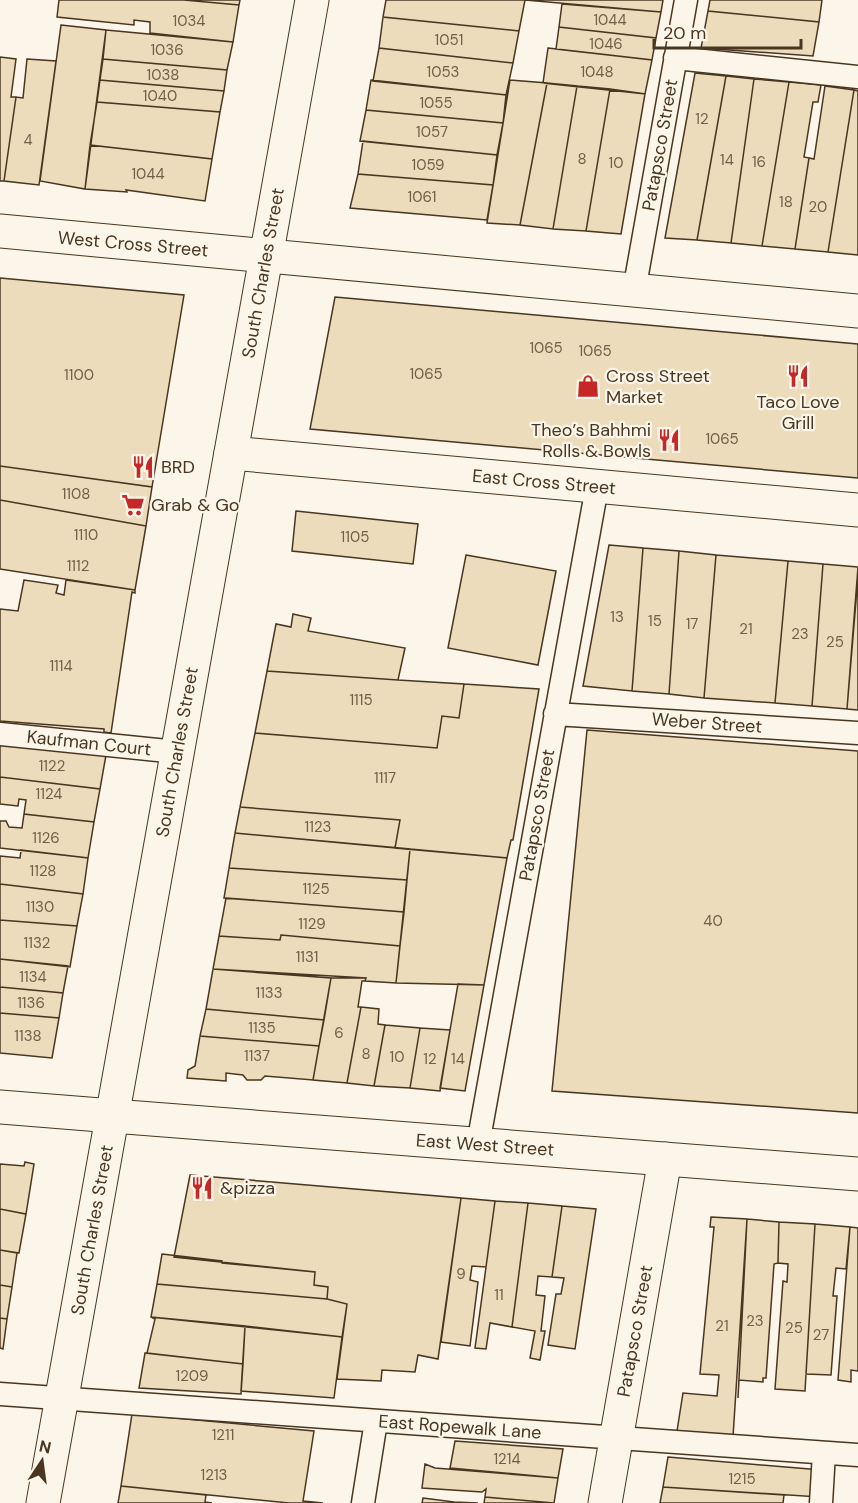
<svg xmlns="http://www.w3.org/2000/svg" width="858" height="1503" font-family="'DM Sans',sans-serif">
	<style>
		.building { fill: #ecdcbc; stroke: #4a3520; stroke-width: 1.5 }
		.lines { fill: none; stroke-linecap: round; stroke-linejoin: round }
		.lane-casing { stroke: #4a3520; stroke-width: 25 }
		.street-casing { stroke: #4a3520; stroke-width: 35 }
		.secondary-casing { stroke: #4a3520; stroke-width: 35 }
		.lane { stroke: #fbf6e9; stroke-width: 22 }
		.street { stroke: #fbf6e9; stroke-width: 33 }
		.secondary { stroke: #fbf6e9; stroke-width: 33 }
		.labels { text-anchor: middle; stroke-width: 4.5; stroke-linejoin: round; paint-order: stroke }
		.number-label { font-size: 15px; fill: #725f47 }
		.street-label { font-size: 18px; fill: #4a3520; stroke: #fbf6e9 }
		.poi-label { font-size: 18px; fill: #4a3520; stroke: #fbf6e9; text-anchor: start }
	</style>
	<rect width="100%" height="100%" fill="#fbf6e9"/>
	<path class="building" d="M59 0H184L239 5 233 42 150 33V22L134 20V25L57 17Z
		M184 0H240L239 5Z
		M386 0H525L519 31 383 17Z
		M525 0H663L661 12Z
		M710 0H822L819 22 708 11Z
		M562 4 661 12 656 38 559 27Z
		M708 11 819 22 813 56 701 48Z
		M383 17 519 31 513 63 379 48Z
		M61 25 106 30 85 189 40 181Z
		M559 27 656 38 652 60 556 49Z
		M106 30 233 42 227 70 103 59Z
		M379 48 513 63 506 95 373 81Z
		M548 48 652 60 645 94 543 83Z
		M0 57 16 59 11 97H16L4 181H0Z
		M27 59 56 61 39 185 4 181 16 97 23 98Z
		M103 59 227 70 224 91 100 80Z
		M695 73 726 76 697 240 665 238Z
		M726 76 754 79 731 243 697 240Z
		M754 79 789 82 762 246 731 243Z
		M100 80 224 91 220 112 97 102Z
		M371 80 506 95 503 123 366 110Z
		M510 80 547 83 520 225 487 223Z
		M789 82 821 85 818 102H813L804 157 809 158 795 249 762 246Z
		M547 83 577 86 553 229 520 225Z
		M577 86 610 89 586 231 553 229Z
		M825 86 854 90 828 252 795 249 809 158 814 159Z
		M610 89 645 94 621 234 586 231Z
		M854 90 858 91V255L828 252Z
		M97 102 220 112 212 159 90 145Z
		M366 110 503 123 497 155 360 141Z
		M363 141 497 155 493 185 358 174Z
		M90 145 212 159 205 201 126 190 127 192 85 189Z
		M358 174 493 185 487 220 350 208Z
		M0 278 184 295 152 487 0 466Z
		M335 297 858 344V478L310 429Z
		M0 466 152 487 146 526 0 500Z
		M0 500 146 526 135 590 0 569Z
		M296 511 418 524 413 564 292 551Z
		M609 545 643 548 632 691 583 686Z
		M643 548 679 551 669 694 632 691Z
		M679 551 716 555 704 698 669 694Z
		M466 555 556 571 538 665 448 648Z
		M716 555 788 561 775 703 704 698Z
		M788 561 823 564 812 706 775 703Z
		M823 564 858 567 847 709 812 706Z
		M858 577V710L847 709Z
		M24 580 58 585 56 593 64 595 66 580 135 590V593L132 592 111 733 104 732V729L0 721V609L18 611Z
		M293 614 311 618 308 631 405 648 398 680 267 671 276 624 291 627Z
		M267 671 398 680 464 684 459 718 442 716 437 748 255 733Z
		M464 684 539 689 513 840H511L507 858 395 848 400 820 240 807 255 733 437 748 442 716 459 718Z
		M587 730 858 751V1113L552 1091Z
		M0 742 106 755 100 789 0 777Z
		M0 777 100 789 94 822 24 814 26 800 19 799 18 806 0 804Z
		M240 807 400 820 395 848 235 833Z
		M24 814 94 822 88 858 0 848V821H6L9 827 22 828Z
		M235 833 410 849 407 880 229 868Z
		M410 849 507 858 484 985 396 983Z
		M21 850 88 858 83 894 0 884V856L20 858Z
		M229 868 407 880 404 912 224 898Z
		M0 884 83 894 77 926 0 920Z
		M226 898 404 912 400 946 281 935 280 940 219 936Z
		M0 920 77 926 70 967 0 959Z
		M281 935 400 946 396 983 365 981 366 978 213 969 219 936 280 940Z
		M0 959 68 966 63 993 0 987Z
		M213 969 331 978 324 1020 206 1009Z
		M331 978H366L365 981H362L358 1007H361L347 1083 313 1080Z
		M458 984 484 985 465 1091 440 1088Z
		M0 987 63 993 59 1018 0 1013Z
		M361 1007 379 1009 378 1024 385 1025 374 1086 347 1083Z
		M206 1009 324 1020 319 1046 200 1036Z
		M0 1013 59 1018 52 1058 0 1053Z
		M385 1025 420 1028 410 1088 374 1086Z
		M420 1028 450 1030 440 1091 410 1088Z
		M200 1036 319 1046 313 1080 265 1076 261 1080H247L243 1075 226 1073V1081L187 1078 188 1070 195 1066Z
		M25 1162 34 1164 26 1214 0 1209V1164L24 1166Z
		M190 1175 461 1198 438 1359 418 1355 415 1372 382 1370 381 1381 337 1379 347 1304 327 1299 328 1287 314 1285 315 1272 174 1257Z
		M461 1198 495 1201 486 1267 472 1266 470 1280 478 1282 470 1346 441 1342Z
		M495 1201 528 1203 512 1327 490 1323 486 1349 475 1348Z
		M528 1203 562 1206 552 1277 538 1276 536 1295 545 1296 541 1331H545L540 1360 530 1358 535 1331 512 1327Z
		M562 1206 596 1209 575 1349 548 1345 556 1294H561L564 1278 552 1277Z
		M0 1209 26 1214 19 1253 0 1250Z
		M711 1217 747 1219 733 1437 677 1431 683 1393 717 1396 719 1375 700 1374 714 1227H710Z
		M747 1219 779 1222 778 1263 774 1264 766 1378H763V1382L739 1380 738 1398Z
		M779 1222 815 1224 805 1391 775 1389 783 1281 787 1282 788 1264 778 1263Z
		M815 1224 850 1227 846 1269 836 1268 833 1296H837L831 1375 806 1374Z
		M850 1227 858 1228V1371L851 1370V1382L838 1380Z
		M0 1250 17 1253 12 1287 0 1285Z
		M162 1254 222 1261V1263L315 1272 314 1285 328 1287 327 1299 157 1284Z
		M157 1284 327 1299 347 1304 342 1337 151 1317Z
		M0 1285 12 1287 7 1319 0 1318Z
		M151 1317 245 1326 243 1364 147 1353 155 1319Z
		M0 1318 7 1319 3 1349 0 1348Z
		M245 1326 342 1337 334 1398 241 1391Z
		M145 1353 243 1364 241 1394 139 1388Z
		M132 1414 314 1431 303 1501 323 1503H289L121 1486Z
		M455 1441 563 1449 558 1478 450 1468Z
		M668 1457 821 1470 819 1497 663 1487Z
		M425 1464 435 1468 558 1478 554 1503 485 1497 486 1489 482 1492 422 1488Z
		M121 1486 206 1495 205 1502 212 1503H118Z
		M663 1487 784 1495 783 1503H660Z
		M485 1497 554 1503H484Z
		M423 1498 454 1502 478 1503H422Z"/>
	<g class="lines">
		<g class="lane-casing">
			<path id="lane" d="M675 58 858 77
				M634 291 686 0
				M555 714 858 733
				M0 734 177 752
				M478 1144 597 487
				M0 1394 858 1455
				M363 1503 376 1421
				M821 1503 824 1453"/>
		</g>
		<g class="street-casing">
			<path id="street" d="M0 231 858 311
				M231 453 858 510
				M0 1107 113 1116
				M605 1503 665 1159"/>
		</g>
		<g class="secondary-casing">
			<path id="secondary" d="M113 1116 858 1174
				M43 1503 312 0"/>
		</g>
		<use href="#lane" class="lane"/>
		<use href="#street" class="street"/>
		<use href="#secondary" class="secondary"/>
	</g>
	<defs>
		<g id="restaurant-bare" transform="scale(1.8)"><path d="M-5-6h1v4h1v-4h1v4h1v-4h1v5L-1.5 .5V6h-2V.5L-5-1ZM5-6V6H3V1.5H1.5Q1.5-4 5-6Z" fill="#c62828" stroke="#fbf6e9" stroke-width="2.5" paint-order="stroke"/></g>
		<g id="shop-bare" transform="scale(1.8)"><path d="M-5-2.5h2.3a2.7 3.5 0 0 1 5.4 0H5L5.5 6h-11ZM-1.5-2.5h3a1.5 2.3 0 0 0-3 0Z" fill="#c62828" stroke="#fbf6e9" stroke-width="2.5" paint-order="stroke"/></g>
		<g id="supermarket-bare" transform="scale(1.8)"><path d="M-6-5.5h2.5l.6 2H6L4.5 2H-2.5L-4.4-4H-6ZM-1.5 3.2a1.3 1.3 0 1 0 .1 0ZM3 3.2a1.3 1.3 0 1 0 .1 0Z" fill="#c62828" stroke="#fbf6e9" stroke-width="2.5" paint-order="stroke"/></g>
	</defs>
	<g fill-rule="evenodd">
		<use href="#restaurant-bare" x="798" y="376"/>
		<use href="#shop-bare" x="588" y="386"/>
		<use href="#restaurant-bare" x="669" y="440"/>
		<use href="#restaurant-bare" x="143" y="467"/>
		<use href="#supermarket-bare" x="133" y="505"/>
		<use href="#restaurant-bare" x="202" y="1188"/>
	</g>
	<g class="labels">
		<g class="number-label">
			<text x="610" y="25">1044</text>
			<text x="189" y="26">1034</text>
			<text x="449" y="45">1051</text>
			<text x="606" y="49">1046</text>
			<text x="167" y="55">1036</text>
			<text x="443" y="77">1053</text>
			<text x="597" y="77">1048</text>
			<text x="163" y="80">1038</text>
			<text x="160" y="101">1040</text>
			<text x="436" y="108">1055</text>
			<text x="702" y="124">12</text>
			<text x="432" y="137">1057</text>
			<text x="28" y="145">4</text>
			<text x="582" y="164">8</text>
			<text x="727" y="165">14</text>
			<text x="759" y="167">16</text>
			<text x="616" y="168">10</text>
			<text x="428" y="170">1059</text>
			<text x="148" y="179">1044</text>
			<text x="422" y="202">1061</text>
			<text x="786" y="207">18</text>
			<text x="818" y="212">20</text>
			<text x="546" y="353">1065</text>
			<text x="595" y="356">1065</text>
			<text x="426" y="379">1065</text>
			<text x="79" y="380">1100</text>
			<text x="722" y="444">1065</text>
			<text x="76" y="499">1108</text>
			<text x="86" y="540">1110</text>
			<text x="355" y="542">1105</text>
			<text x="78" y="571">1112</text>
			<text x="617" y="622">13</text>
			<text x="655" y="626">15</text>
			<text x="692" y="629">17</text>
			<text x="746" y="634">21</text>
			<text x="800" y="639">23</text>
			<text x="835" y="647">25</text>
			<text x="61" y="671">1114</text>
			<text x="361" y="705">1115</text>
			<text x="52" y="771">1122</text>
			<text x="385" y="783">1117</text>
			<text x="49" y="799">1124</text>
			<text x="318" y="832">1123</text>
			<text x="46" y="843">1126</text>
			<text x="43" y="876">1128</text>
			<text x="316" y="894">1125</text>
			<text x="40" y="912">1130</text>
			<text x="713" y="926">40</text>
			<text x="312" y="929">1129</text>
			<text x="37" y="948">1132</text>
			<text x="307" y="962">1131</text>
			<text x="33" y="982">1134</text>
			<text x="269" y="998">1133</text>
			<text x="31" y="1008">1136</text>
			<text x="262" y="1033">1135</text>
			<text x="339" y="1038">6</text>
			<text x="28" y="1041">1138</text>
			<text x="366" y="1059">8</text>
			<text x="257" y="1061">1137</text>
			<text x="397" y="1062">10</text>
			<text x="430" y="1064">12</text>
			<text x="458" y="1064">14</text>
			<text x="461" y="1279">9</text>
			<text x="499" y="1300">11</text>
			<text x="755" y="1326">23</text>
			<text x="722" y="1331">21</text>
			<text x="794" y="1333">25</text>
			<text x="821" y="1340">27</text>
			<text x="192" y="1381">1209</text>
			<text x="223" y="1440">1211</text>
			<text x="507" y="1464">1214</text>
			<text x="214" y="1480">1213</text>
			<text x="742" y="1484">1215</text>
		</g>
		<g class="street-label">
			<text transform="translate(660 145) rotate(-80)" y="6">Patapsco Street</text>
			<text transform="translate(133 244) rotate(5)" y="6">West Cross Street</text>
			<text transform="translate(263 273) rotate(-80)" y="6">South Charles Street</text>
			<text transform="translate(544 482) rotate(5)" y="6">East Cross Street</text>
			<text transform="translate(707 723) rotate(4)" y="6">Weber Street</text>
			<text transform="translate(89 743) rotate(6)" y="6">Kaufman Court</text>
			<text transform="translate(177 752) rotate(-80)" y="6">South Charles Street</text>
			<text transform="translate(537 815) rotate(-80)" y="6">Patapsco Street</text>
			<text transform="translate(485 1145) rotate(4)" y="6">East West Street</text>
			<text transform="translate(92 1230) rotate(-80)" y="6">South Charles Street</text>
			<text transform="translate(635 1331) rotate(-80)" y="6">Patapsco Street</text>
			<text transform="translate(460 1427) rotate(4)" y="6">East Ropewalk Lane</text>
		</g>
		<g class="poi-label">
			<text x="606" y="382">Cross Street<tspan x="606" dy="21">Market</tspan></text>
			<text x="798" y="408" text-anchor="middle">Taco Love<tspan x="798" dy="21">Grill</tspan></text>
			<text x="651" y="436" text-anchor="end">Theo’s Bahhmi<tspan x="651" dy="21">Rolls &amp; Bowls</tspan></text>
			<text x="161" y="473">BRD</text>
			<text x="151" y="511">Grab &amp; Go</text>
			<text x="220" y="1194">&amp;pizza</text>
		</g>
	</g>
	<g transform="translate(42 1461) rotate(13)" stroke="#fbf6e9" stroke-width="4.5" paint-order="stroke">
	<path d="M0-4.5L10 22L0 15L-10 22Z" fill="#4a3520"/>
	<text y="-9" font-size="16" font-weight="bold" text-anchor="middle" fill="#4a3520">N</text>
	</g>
	<path d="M654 39v9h147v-9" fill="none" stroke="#4a3520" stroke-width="3"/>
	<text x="663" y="39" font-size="18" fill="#4a3520" stroke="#fbf6e9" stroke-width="4.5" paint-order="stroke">20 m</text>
</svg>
